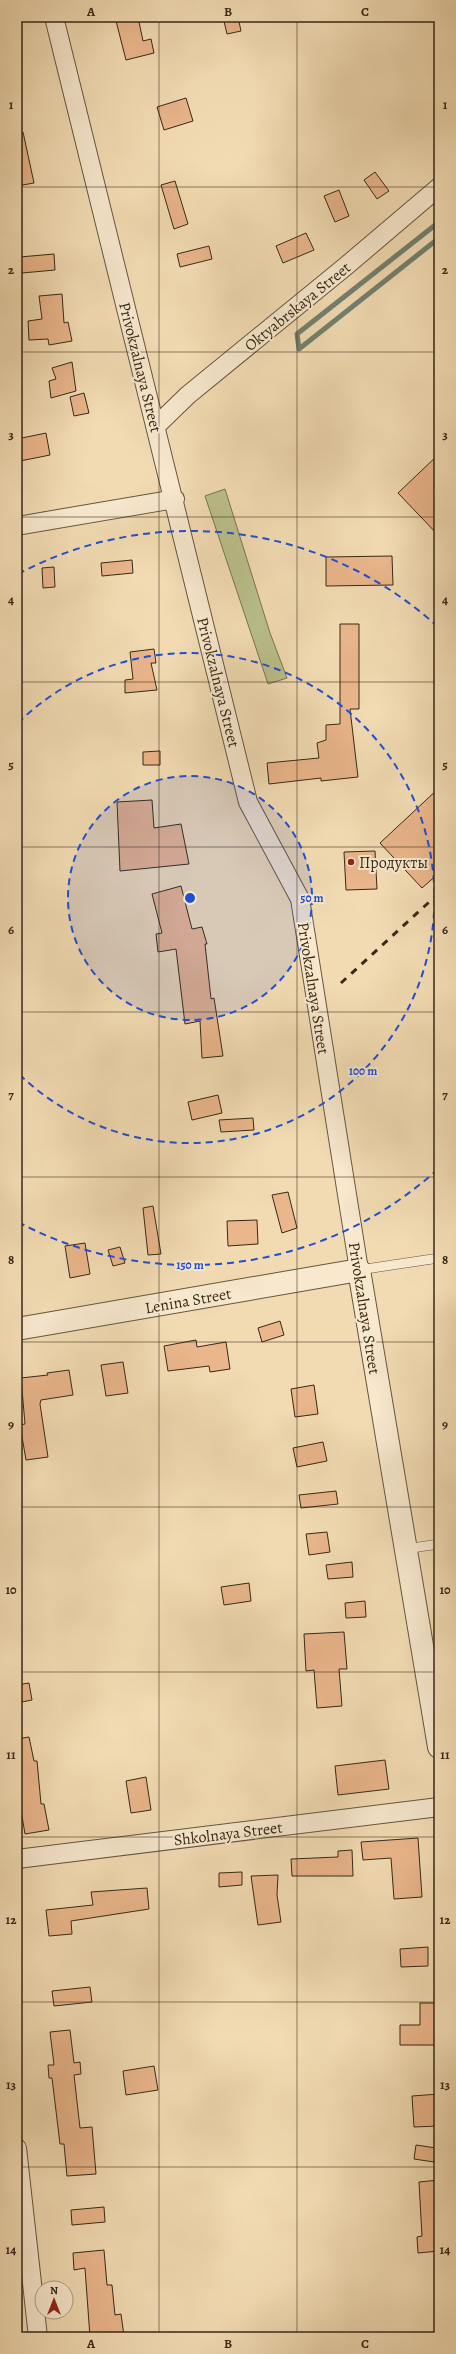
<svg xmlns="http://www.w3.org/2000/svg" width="456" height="2354" font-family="Alegreya,serif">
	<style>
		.green { fill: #bac08c; stroke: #787451 }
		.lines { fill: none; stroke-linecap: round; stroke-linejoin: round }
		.stream { stroke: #73816f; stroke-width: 5 }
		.building { fill: #eab68b; stroke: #372916 }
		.service-casing { stroke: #66563d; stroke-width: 10 }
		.minor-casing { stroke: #66563d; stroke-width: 20 }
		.tertiary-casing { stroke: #66563d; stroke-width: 24 }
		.service { stroke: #f7e8ce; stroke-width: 9 }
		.minor { stroke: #f7e8ce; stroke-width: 18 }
		.tertiary { stroke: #f7e8ce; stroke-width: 22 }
		.rail { stroke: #372916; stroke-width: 3; stroke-dasharray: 7 7; stroke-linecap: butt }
		.grid { fill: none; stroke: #372916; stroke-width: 1; stroke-opacity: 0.55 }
		.ring { fill: none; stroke: #1d4ed8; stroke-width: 2; stroke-dasharray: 7 5 }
		.poi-dot { fill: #8f2418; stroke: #f7e8ce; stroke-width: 1.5 }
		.labels { text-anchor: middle; stroke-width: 4; stroke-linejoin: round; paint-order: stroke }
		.street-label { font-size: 16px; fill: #372916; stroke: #f7e8ce }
		.poi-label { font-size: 16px; fill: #372916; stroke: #f7e8ce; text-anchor: start }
		.centre { fill: #1d4ed8; stroke: #f7e8ce; stroke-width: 2 }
		.ring-label { font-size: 12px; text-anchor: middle; font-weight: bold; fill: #1d4ed8; stroke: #f7e8ce; stroke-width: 4; stroke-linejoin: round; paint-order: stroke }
		.neatline { fill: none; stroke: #372916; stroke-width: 1.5 }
		.grid-label { font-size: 13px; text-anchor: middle; font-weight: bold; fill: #372916 }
	</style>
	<rect width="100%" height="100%" fill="#f2dbb3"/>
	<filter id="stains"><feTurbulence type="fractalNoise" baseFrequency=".005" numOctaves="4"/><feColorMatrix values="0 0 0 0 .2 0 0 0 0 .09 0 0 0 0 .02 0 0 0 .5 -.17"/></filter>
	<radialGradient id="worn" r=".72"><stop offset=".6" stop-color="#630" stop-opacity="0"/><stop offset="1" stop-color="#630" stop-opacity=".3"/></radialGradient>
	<path class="green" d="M225 489 270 633 287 678 268 684 205 496Z"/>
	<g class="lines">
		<path class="stream" d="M439 222 297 334 299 349 439 238"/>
	</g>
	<path class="building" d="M115 17H138L143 41 151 39 154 53 126 60Z
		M223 17H238L241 31 227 34Z
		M186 98 193 121 164 130 157 107Z
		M23 132 34 183 17 186V133Z
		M375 172 389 191 377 199 364 180Z
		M175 181 188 224 174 229 161 185Z
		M339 190 349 216 335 222 324 196Z
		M306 233 314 250 283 263 276 246Z
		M209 246 212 259 180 267 177 254Z
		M54 254 55 270 22 273 20 257Z
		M62 294 64 323 68 322 72 341 49 345 48 339 29 340 28 321 42 319 39 296Z
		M72 362 76 391 51 398 49 381 56 379 52 368Z
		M84 393 89 413 74 416 70 397Z
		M46 433 50 455 20 461 17 439Z
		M439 454V536L398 493Z
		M392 556 393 585 326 586V557Z
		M132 560 133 573 102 576 101 563Z
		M54 567 55 587 43 588 42 568Z
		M340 624H359V709H350L358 777 321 781V778L269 784 267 763 319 758 317 743 326 740V725L340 724Z
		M154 649 156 663H151L157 690 125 693V680L133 679 130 652Z
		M160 751V765H143V752Z
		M439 788V873L422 888 380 843Z
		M152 800 154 828 181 824 189 864 120 871 117 802Z
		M375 851 377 889 346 890 344 852Z
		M181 886 192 929 202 927 207 944H205L211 999 214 998 223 1056 202 1058 200 1021 185 1024 176 949 158 952 156 934 162 933 152 894Z
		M218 1095 222 1113 192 1120 188 1102Z
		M253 1118 254 1130 221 1132 219 1120Z
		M288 1192 297 1228 282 1233 272 1195Z
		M153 1206 161 1254 148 1255 143 1208Z
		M257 1220 258 1244 228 1246 227 1221Z
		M85 1243 90 1274 70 1278 65 1246Z
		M120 1247 125 1263 113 1266 108 1250Z
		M280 1321 284 1335 262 1342 258 1328Z
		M196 1340 197 1347 226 1342 230 1369 210 1372 209 1366 168 1371 164 1346Z
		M123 1362 128 1393 106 1396 101 1365Z
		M69 1370 73 1395 41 1400 40 1404 48 1457 26 1460 20 1425 25 1424 21 1378 48 1375 47 1373Z
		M314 1385 318 1414 295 1417 291 1389Z
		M323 1442 327 1461 297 1467 293 1448Z
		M336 1491 338 1504 301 1508 299 1495Z
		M327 1532 330 1552 309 1555 306 1534Z
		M352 1562 353 1577 328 1579 326 1565Z
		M249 1583 251 1601 224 1605 221 1587Z
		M365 1601 366 1617 346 1618 345 1603Z
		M344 1632 347 1669H339L342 1706 317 1708 314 1670 306 1671 304 1634Z
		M29 1683 32 1700 17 1703V1685Z
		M29 1737 34 1761H37L41 1804H44L49 1830 25 1834 17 1787V1739Z
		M385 1760 389 1789 338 1795 335 1766Z
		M146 1777 151 1810 131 1813 126 1781Z
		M418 1838 422 1897 394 1899 391 1858 363 1860 361 1842Z
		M352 1850 353 1876H292L291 1859 338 1857V1851Z
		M242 1872V1885L219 1887V1873Z
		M278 1875 277 1895 281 1922 258 1925 251 1876Z
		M147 1888 149 1909 71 1921 72 1934 49 1936 46 1910 93 1905 91 1892Z
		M428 1947V1966L401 1967 400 1949Z
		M90 1987 92 2002 54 2006 52 1991Z
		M420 2003H439V2045H400V2025H420Z
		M70 2030 74 2063 80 2062 81 2074 74 2075 80 2128 92 2127 96 2174 67 2176 64 2144H60L52 2078H49L48 2065H54L50 2032Z
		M154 2066 158 2090 126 2095 123 2071Z
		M439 2094V2126L414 2127 412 2096Z
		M416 2145 436 2148 434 2162 414 2159Z
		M439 2180V2251L418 2253 417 2237 422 2236 419 2182Z
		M104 2207 105 2222 72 2225 71 2210Z
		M104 2250 107 2285H112L115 2315 121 2314 124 2336 90 2337 85 2268 74 2270 73 2253Z"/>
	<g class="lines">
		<g class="service-casing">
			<path id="service" d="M359 1270 439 1258
				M405 1549 439 1544"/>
		</g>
		<g class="minor-casing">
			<path id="minor" d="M54 17 248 802 300 899 359 1270
				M156 426 188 395 346 266 439 187
				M17 526 175 499
				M17 1859 439 1807
				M17 2148 38 2337"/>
		</g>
		<g class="tertiary-casing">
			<path id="tertiary" d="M17 1329 359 1270 439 1747"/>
		</g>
		<use href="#service" class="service"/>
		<use href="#minor" class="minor"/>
		<use href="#tertiary" class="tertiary"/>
		<path class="rail" d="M341 983 439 893"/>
	</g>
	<path class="grid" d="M159 17V2337M297 17V2337M17 187H439M17 352H439M17 517H439M17 682H439M17 847H439M17 1012H439M17 1177H439M17 1342H439M17 1507H439M17 1672H439M17 1837H439M17 2002H439M17 2167H439"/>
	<circle cx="190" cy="898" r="122" fill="#1d4ed8" fill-opacity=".12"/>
	<g class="ring">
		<circle cx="190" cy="898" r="122"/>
		<path d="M18 723A245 245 0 1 1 18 1073"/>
		<path d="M438 1169A367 367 0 0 1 18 1222M18 574A367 367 0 0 1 438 627"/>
	</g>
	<circle class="poi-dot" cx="351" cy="862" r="4"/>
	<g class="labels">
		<g class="street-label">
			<text transform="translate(297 306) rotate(-39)" y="6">Oktyabrskaya Street</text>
			<text transform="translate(141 367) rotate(76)" y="6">Privokzalnaya Street</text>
			<text transform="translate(219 682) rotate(76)" y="6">Privokzalnaya Street</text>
			<text transform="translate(314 988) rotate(81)" y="6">Privokzalnaya Street</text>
			<text transform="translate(188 1300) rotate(-10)" y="6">Lenina Street</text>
			<text transform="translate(365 1308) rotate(81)" y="6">Privokzalnaya Street</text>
			<text transform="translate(228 1833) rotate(-7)" y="6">Shkolnaya Street</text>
		</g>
		<g class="poi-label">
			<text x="359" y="868">Продукты</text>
		</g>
	</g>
	<circle cx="190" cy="898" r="6" class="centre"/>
	<g class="ring-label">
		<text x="312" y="902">50 m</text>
		<text x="363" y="1075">100 m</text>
		<text x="190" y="1269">150 m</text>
	</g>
	<rect width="456" height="2354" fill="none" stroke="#f2dbb3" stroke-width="44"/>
	<g transform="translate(54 2300)"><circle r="19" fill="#f7e8ce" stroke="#aa9c84"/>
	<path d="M0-3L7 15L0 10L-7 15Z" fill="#8f2418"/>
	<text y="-6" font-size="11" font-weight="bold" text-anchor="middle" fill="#372916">N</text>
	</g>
	<rect x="22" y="22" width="412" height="2310" class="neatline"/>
	<g class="grid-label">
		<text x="91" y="16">A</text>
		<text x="228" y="16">B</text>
		<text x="365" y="16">C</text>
		<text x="11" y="109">1</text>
		<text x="445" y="109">1</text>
		<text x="11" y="274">2</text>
		<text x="445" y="274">2</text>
		<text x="11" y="439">3</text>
		<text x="445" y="439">3</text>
		<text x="11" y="604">4</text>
		<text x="445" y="604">4</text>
		<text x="11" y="769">5</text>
		<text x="445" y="769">5</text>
		<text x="11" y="934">6</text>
		<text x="445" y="934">6</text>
		<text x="11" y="1099">7</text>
		<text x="445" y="1099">7</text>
		<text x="11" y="1264">8</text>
		<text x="445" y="1264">8</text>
		<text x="11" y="1429">9</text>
		<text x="445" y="1429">9</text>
		<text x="11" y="1594">10</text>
		<text x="445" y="1594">10</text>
		<text x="11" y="1759">11</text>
		<text x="445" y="1759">11</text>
		<text x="11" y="1924">12</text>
		<text x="445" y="1924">12</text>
		<text x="11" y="2089">13</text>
		<text x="445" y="2089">13</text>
		<text x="11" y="2254">14</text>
		<text x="445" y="2254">14</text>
		<text x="91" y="2348">A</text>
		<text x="228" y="2348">B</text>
		<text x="365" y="2348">C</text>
	</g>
	<rect width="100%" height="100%" filter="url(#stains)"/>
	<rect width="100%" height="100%" fill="url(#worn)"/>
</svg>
